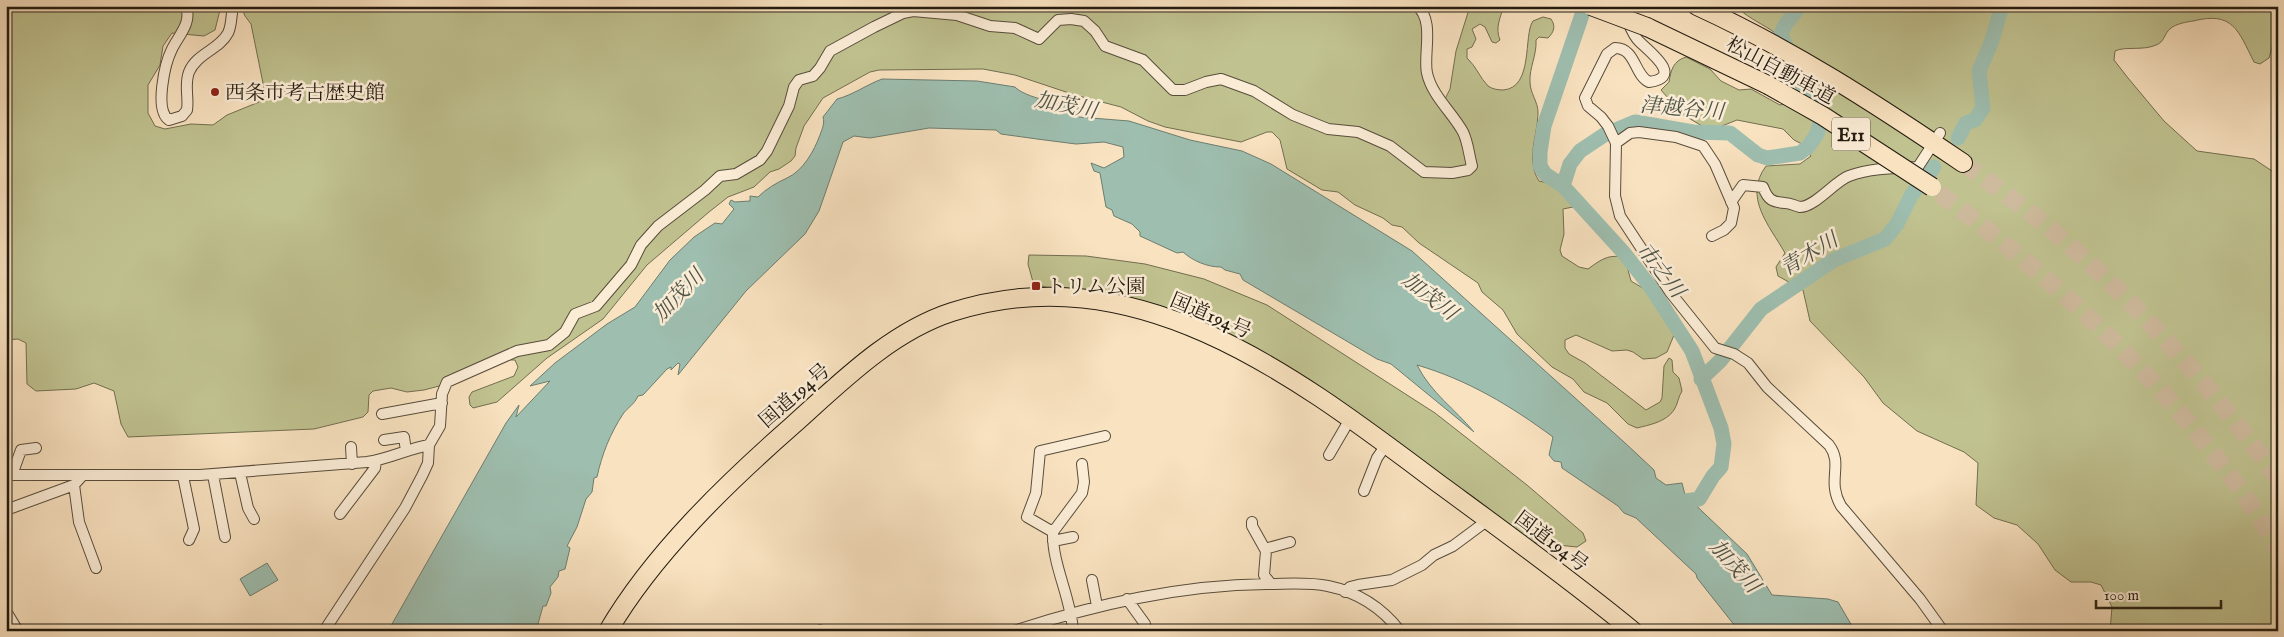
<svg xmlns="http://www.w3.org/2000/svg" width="2284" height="637" font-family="'IM FELL English','Noto Serif JP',serif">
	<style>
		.green { fill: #c0c290; stroke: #726e50 }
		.water { fill: #9ebeaf; stroke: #6d7d6f }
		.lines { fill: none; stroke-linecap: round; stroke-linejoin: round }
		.river { stroke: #9ebeaf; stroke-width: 15 }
		.highway-tunnel { stroke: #ceba9d; stroke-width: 18; stroke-dasharray: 18 9; stroke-linecap: butt }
		.street-casing { stroke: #584d3b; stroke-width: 12 }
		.highway-casing { stroke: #231b0f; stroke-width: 20 }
		.street { stroke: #fbecd6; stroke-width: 10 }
		.highway { stroke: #f9e2c0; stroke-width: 18 }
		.highway-bridge-casing { stroke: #231b0f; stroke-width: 20; stroke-linecap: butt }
		.highway-bridge { stroke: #f9e2c0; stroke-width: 18 }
		.poi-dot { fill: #8f2418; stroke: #fbecd6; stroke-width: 2 }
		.labels { text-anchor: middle; stroke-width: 5; stroke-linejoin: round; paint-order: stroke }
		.shield { fill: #fbecd6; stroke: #645a4b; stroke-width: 1 }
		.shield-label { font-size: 19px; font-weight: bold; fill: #231b0f }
		.street-label { font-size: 20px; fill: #231b0f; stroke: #fbecd6 }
		.poi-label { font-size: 20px; fill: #231b0f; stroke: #fbecd6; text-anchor: start }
		.water-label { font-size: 21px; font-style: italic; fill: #4e5447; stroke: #fbecd6 }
	</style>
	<rect width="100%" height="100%" fill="#f9e2c0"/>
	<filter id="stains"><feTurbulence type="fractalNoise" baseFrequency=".004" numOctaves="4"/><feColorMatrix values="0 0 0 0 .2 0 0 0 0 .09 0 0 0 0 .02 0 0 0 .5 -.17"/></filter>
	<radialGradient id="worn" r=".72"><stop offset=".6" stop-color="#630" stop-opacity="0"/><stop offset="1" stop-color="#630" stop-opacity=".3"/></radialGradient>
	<path class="green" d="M6 6H221L215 30 204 36 172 33 163 46 160 65 148 85V113L155 126 165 129 191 124 213 125 227 115 259 102 265 93 251 24 245 16 241 6H1414L1422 18 1425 73 1445 99 1450 89 1456 51 1470 6H1504C1500 18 1495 28 1500 40L1496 43 1492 42 1485 27 1480 24 1472 29 1476 39 1472 47 1467 49V58C1476 66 1480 78 1488 86 1492 89 1498 90 1503 90 1534 88 1523 35 1533 21L1543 17 1551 19C1556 26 1554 32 1548 38L1539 37 1536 40C1537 55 1529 68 1530 82 1530 93 1538 102 1538 112 1538 136 1525 159 1539 181 1556 184 1564 190 1575 203L1573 207 1563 209 1564 234 1560 250 1562 256 1579 267 1588 269C1599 261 1608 254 1621 257L1627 266 1631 281 1646 290 1673 329 1674 335 1667 352 1656 358 1643 359 1633 352 1627 350 1612 351 1576 335 1565 340V348L1569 354 1585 363 1646 410 1660 402 1662 398 1664 366 1669 358 1672 360 1673 372 1679 378 1682 391C1678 397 1678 404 1674 410 1666 422 1649 425 1637 428L1628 424 1607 403 1584 392 1573 379 1552 367 1517 334 1503 310 1482 292 1478 283 1419 243 1402 227 1392 225 1383 218 1355 205 1338 192 1322 190 1287 169 1280 140 1272 132H1267L1241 142 1165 127 1148 121 1121 107 1075 95 1015 75 983 69 879 70 870 72 823 98 804 126 796 148 795 156 791 161 779 169 770 172 754 187 728 197 709 212 647 265 603 319 547 358 497 402 473 408 470 405 469 397 472 392 514 376 518 367 515 360H509L458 381 424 390 407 392 391 388 373 391 369 395 368 412 363 417 314 429 128 437 121 424 114 391 94 383 76 389 36 391 27 384 26 343 18 339 6 340Z
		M1735 6H2278V36L2275 37 2269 58 2260 64 2254 62C2238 30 2233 11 2193 21 2186 22 2176 24 2171 28 2164 33 2165 42 2156 45 2143 51 2125 46 2115 51L2114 60 2128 78 2164 121 2197 151 2254 159 2278 175V631H2110L2112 607 2101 585 2091 582H2071L2055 570 2038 544 2017 525 1994 518 1976 505 1978 463 1964 452 1917 431 1883 403 1864 377 1810 321 1803 290 1778 276 1776 267 1785 253C1769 225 1743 197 1766 166L1800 164 1811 156 1804 145 1794 140 1783 129 1737 120 1717 128 1702 126 1682 114 1661 90 1669 82C1671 70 1673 61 1686 57L1710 69 1721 81 1739 90 1751 89 1780 105 1813 96 1816 85C1808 71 1783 39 1771 30 1758 22 1746 16 1735 6Z
		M1029 255 1086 256 1145 264 1204 279 1267 305 1435 413 1527 485 1583 533 1586 541 1577 547 1528 542 1259 351C1208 320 1148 298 1089 290 1070 287 1049 292 1033 282L1028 264Z"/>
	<path class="water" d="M882 79 977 81 1015 87C1024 97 1063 106 1077 104L1079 108 1076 113 1079 117 1129 121 1190 140 1242 151 1271 164 1412 251 1624 442 1654 470 1656 478 1666 485 1682 483 1685 495 1747 554 1772 595 1828 599 1838 602 1855 631H1739L1697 578 1696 574 1636 518 1624 513 1618 506 1562 468 1561 462 1554 461 1549 455 1553 437C1511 406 1468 380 1417 365 1431 393 1455 409 1474 432L1391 364 1377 359 1243 280 1240 274 1225 270 1221 267C1207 267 1193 261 1183 252L1177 253 1140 236V232L1132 224 1114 216 1112 210 1106 207 1100 173 1094 171 1091 163 1104 168 1124 157 1123 147 1104 142 1076 144 1037 139 1001 134 996 130 929 128 870 138 854 136 843 142 819 211 805 234 746 291 678 375 680 364 678 363 671 370V367L667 369 643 395 638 396C634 405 628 407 623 414 610 434 602 454 597 477L594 478 592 492 586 499 577 527 567 546 570 548 565 569 559 571 558 577 550 587 551 593 546 606H543L536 631H388L506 423 519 405 516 417 550 381 530 386 555 363 607 324 635 307 670 260 694 237 715 223 722 224 734 209 729 204 731 200 735 202 750 201V196L758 197C766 189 776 183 787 178 803 171 814 151 820 135 822 129 825 124 823 117L837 99C853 95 866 85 882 79Z
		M267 563 278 580 250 596 240 579Z"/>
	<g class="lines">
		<path class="river" d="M1585 6 1544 126 1540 152V166L1545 174 1563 186 1624 253 1652 289 1692 351 1721 428 1724 444 1721 467 1713 476 1699 499 1673 503
			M1958 138 1966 123 1975 120 1983 108 1979 71 1991 43 2002 6
			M1563 186 1570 164 1580 151 1604 135 1635 122 1693 132 1730 133 1758 155 1767 158 1800 153 1808 147 1817 134 1820 123 1816 110 1802 85 1781 34 1785 25 1800 6
			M1701 379 1720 361 1761 309 1834 260 1885 239 1897 224 1912 194 1934 167"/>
		<path class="highway-tunnel" d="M1963 163C1996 187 2029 211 2060 237 2142 308 2215 391 2278 479
			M1939 193C2072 292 2191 405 2278 547"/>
		<g class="street-casing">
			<path id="street" d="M186 6C192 23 179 35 172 49 165 63 154 110 169 120L182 116 187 110C189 97 184 85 189 72 197 53 219 50 228 33 232 25 231 15 233 6
				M1622 6C1626 17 1630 30 1637 39 1644 48 1687 77 1649 82 1634 75 1636 48 1615 48L1607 54 1585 98 1588 106 1601 117 1608 126 1616 143 1615 196 1620 216 1670 292 1715 348 1734 354 1748 363 1767 387 1829 445C1844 465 1826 480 1841 506L1920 599 1943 631
				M1616 143 1630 133 1639 132 1676 137 1703 146 1715 164 1734 208 1731 223 1724 230 1712 236
				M1731 202 1743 185 1763 187C1768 200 1772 202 1785 203 1791 203 1795 206 1800 207 1815 207 1835 181 1849 176 1871 168 1895 168 1918 167L1940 133
				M382 414 442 403
				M384 440 404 437 406 451
				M351 447 352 464
				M1329 455 1350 419
				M240 473 248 508 254 519
				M6 475H200L367 462C389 459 407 449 429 445
				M12 475 21 450 36 448
				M83 475 74 485 79 522 96 568
				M213 475 225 537
				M183 476 194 529 189 540
				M1364 491 1377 458 1386 445
				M6 510 74 485
				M340 514 375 468 376 461
				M1252 522V526L1266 551 1264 575 1271 584
				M1053 532 1082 493 1084 482 1082 464
				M1053 541 1073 537
				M1265 549 1290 542
				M1092 580 1097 606
				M1345 592 1350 587 1358 585 1392 580 1422 565 1434 555 1453 546 1488 520
				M1127 599 1145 624
				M6 611 18 631
				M820 630 821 631
				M324 631 405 508 422 476 428 463 429 445 440 426 442 394 447 382 517 351 549 345 565 332 575 314 596 306 631 265 641 245 658 226 705 190 720 176 736 174 760 160 767 151 789 106 794 87 799 80 813 76 820 68 830 51 874 27 903 13 913 11 957 15 990 26 1015 28 1039 39 1058 20 1071 19 1084 21 1095 31 1105 46 1143 60 1173 90H1185L1206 82 1221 79 1254 91 1293 115 1328 129 1358 132 1390 146 1424 172 1452 173 1468 170 1472 166C1469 155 1468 142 1463 132 1452 112 1432 96 1427 73 1423 55 1435 20 1417 6
				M1014 631C1097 604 1180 585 1267 584 1287 584 1308 582 1328 586 1357 592 1382 608 1400 631
				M1073 631C1071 597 1052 565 1053 532L1027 517 1036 493 1040 451 1105 436"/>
		</g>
		<g class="highway-casing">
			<path id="highway" d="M1697 6C1793 50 1876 104 1963 163
				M1647 27 1768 85
				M608 631C653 554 727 483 793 425 840 383 890 332 952 312 1139 252 1300 380 1442 486 1506 533 1571 580 1633 631"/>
		</g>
		<use href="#street" class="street"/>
		<use href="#highway" class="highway"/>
		<g class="highway-bridge-casing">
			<path id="highway-bridge" d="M1591 6 1647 27
				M1768 85 1823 116 1932 187"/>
		</g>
		<use href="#highway-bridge" class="highway-bridge"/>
	</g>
	<g class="poi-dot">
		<circle cx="215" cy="92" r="5"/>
		<rect x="1031" y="281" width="10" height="10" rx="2.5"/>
	</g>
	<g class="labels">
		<rect class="shield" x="1832" y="117.5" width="38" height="33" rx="4"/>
		<g class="shield-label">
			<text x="1851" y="141">E11</text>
		</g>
		<g class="street-label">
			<text transform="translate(1781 70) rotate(28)" y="7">松山自動車道</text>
			<text transform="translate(1211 315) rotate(23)" y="7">国道194号</text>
			<text transform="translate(794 395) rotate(-41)" y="7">国道194号</text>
			<text transform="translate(1552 541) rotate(37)" y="7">国道194号</text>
		</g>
		<g class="poi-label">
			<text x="225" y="99">西条市考古歴史館</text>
			<text x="1046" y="293">トリム公園</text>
		</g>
		<g class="water-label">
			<text transform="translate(1066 105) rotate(11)" y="7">加茂川</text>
			<text transform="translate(1682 108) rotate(5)" y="7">津越谷川</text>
			<text transform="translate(1809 254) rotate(-31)" y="7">青木川</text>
			<text transform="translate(1661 270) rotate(52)" y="7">市之川</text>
			<text transform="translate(678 295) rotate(-46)" y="7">加茂川</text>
			<text transform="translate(1430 296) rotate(38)" y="7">加茂川</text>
			<text transform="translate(1735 566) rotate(48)" y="7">加茂川</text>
		</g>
	</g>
	<rect width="2284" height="637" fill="none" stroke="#f9e2c0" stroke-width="25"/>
	<rect x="8" y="8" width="2269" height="622" fill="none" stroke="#231b0f" stroke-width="2.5"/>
	<rect x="12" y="12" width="2259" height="612" fill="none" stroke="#231b0f"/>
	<path d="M2096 600v8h125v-8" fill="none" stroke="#231b0f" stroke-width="2.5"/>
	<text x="2104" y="600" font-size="15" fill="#231b0f" stroke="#fbecd6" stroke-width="4" paint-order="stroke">100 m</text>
	<rect width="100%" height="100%" filter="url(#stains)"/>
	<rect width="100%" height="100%" fill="url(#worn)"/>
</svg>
